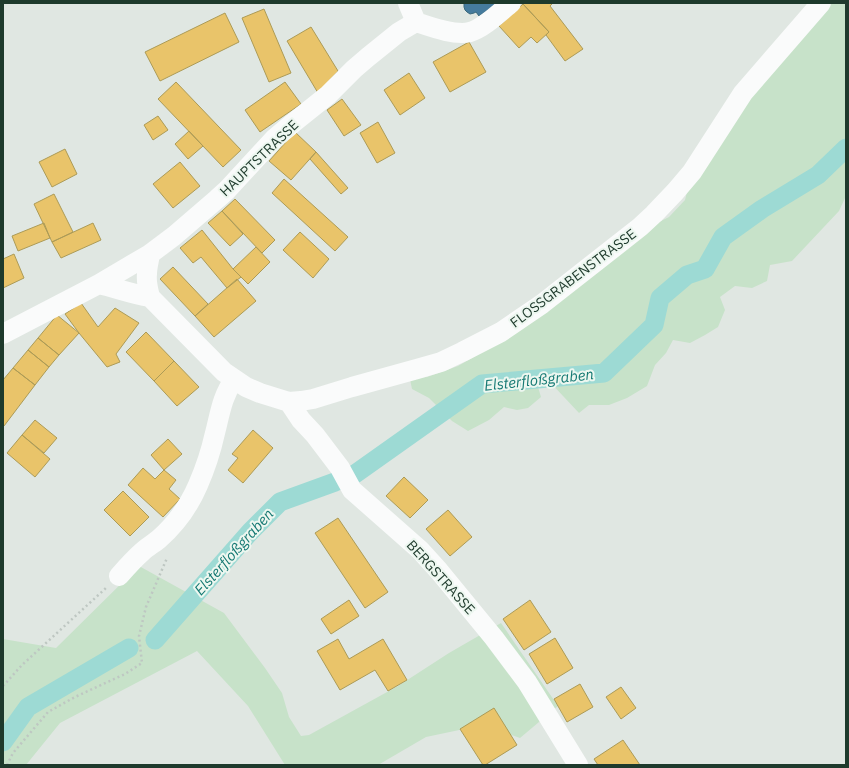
<svg xmlns="http://www.w3.org/2000/svg" width="849" height="768" font-family="'IBM Plex Sans',sans-serif">
	<style>
		.green { fill: #c7e2c9 }
		.homes { fill: #e9c46a; stroke: #ac9b57 }
		.public { fill: #457b9d; stroke: #39687b }
		.lines { fill: none; stroke-linecap: round; stroke-linejoin: round }
		.canal { stroke: #9ddad4; stroke-width: 19 }
		.path { stroke: #bec7c2; stroke-width: 2.5; stroke-dasharray: 2 3; stroke-linecap: butt }
		.street { stroke: #fafbfb; stroke-width: 20 }
		.labels { text-anchor: middle; stroke-width: 4; stroke-linejoin: round; paint-order: stroke }
		.street-label { font-size: 14px; fill: #1e3a2c; stroke: #edf7f0 }
		.water-label { font-size: 15px; font-style: italic; fill: #157973; stroke: #edf7f0 }
	</style>
	<rect width="100%" height="100%" fill="#e0e7e2"/>
	<path class="green" d="M827 3H846V198H845L839 211 792 261 770 265 767 281 752 288 735 286 720 297 725 310 718 327 705 335 690 343 673 340 666 353 655 365 647 386 627 398 609 405H589L579 413 548 380 538 387 541 397 528 408 517 410 504 407 489 420 468 431 452 421 429 398 412 389 410 379 427 377 458 366 495 345 655 224 669 217 685 200 688 188 750 98Z
		M139 566 224 613 265 668 282 693 289 717 301 736 309 735 398 686 449 653 501 623 558 706 520 738 483 725 426 737 378 765H285L248 706 197 651 60 723 26 765H3V639L56 648Z"/>
	<path class="homes" d="M523 3H553L550 6 583 49 565 61 546 35 549 32 523 4Z
		M523 4 549 32 537 43 531 37 519 48 499 26Z
		M264 9 291 73 269 82 242 18Z
		M225 13 239 42 160 81 145 52Z
		M311 27 338 71 318 93 287 41Z
		M469 42 486 72 450 92 433 62Z
		M409 73 425 98 400 115 384 90Z
		M176 82 241 150 223 167 158 99Z
		M285 82 301 104 260 132 245 110Z
		M342 99 361 125 344 136 327 110Z
		M158 116 168 130 153 140 144 125Z
		M378 122 395 153 377 163 360 133Z
		M189 131 203 146 188 159 175 144Z
		M295 132 316 152 291 180 269 161Z
		M65 149 77 174 52 187 39 162Z
		M316 152 348 188 341 194 310 159Z
		M180 162 200 186 173 208 153 184Z
		M284 179 348 237 335 251 272 193Z
		M54 194 73 232 52 242 34 204Z
		M235 199 275 240 262 253 222 211Z
		M222 211 243 234 230 246 208 223Z
		M44 223 50 238 18 251 12 236Z
		M93 223 101 240 61 258 52 242Z
		M202 230 233 269 241 277 227 288 201 257 193 263 180 248Z
		M300 232 329 259 313 278 283 250Z
		M256 247 270 262 248 284 233 269Z
		M14 254 24 278 3 288V259Z
		M173 267 208 304 195 316 160 279Z
		M237 279 256 301 214 337 195 316Z
		M81 303 98 327 115 308 139 323 116 354 120 362 107 367 79 333 65 314Z
		M57 315 79 333 59 355 38 338Z
		M146 332 174 361 154 381 126 352Z
		M38 338 59 355 49 367 28 350Z
		M28 350 49 367 35 385 13 368Z
		M174 361 199 387 177 406 154 381Z
		M13 368 35 385 4 426 3 425V380Z
		M35 420 57 438 44 453 22 435Z
		M253 430 273 448 243 483 228 470 238 458 232 454Z
		M22 435 50 459 35 477 7 453Z
		M168 439 182 454 164 470 151 455Z
		M143 468 155 479 164 470 176 480 169 489 180 499 163 517 128 485Z
		M404 477 428 500 410 518 386 496Z
		M123 491 149 517 130 536 104 510Z
		M448 510 472 537 450 556 426 529Z
		M338 518 388 592 365 608 315 533Z
		M349 600 359 616 331 634 321 619Z
		M530 600 551 632 524 650 503 619Z
		M555 638 573 668 547 684 529 654Z
		M338 639 349 659 383 639 407 680 388 691 375 670 340 690 317 651Z
		M580 684 593 707 567 722 554 699Z
		M621 687 636 708 621 719 606 697Z
		M494 708 517 745 485 765H483L460 729Z
		M623 740 640 765H598L594 759Z"/>
	<path class="public" d="M464 3H498L479 16 476 12 474 13 470 14 467 12 465 10 464 7Z"/>
	<g class="lines">
		<path class="canal" d="M155 640 250 532 280 502 335 482 355 474 482 384 604 373 654 325 660 298 687 275 705 269 723 237 762 209 818 175 846 148
			M3 742 28 707 129 648"/>
		<path class="path" d="M3 686 22 665 106 588
			M7 765 13 753 48 712 75 697 125 674 142 663 139 636 146 607 167 558"/>
		<path class="street" d="M408 3 416 22
			M416 22C431 27 455 36 470 32 484 28 500 12 511 3
			M150 254C149 261 147 267 147 274 146 282 148 289 150 297
			M99 284C116 288 132 294 150 297L224 372 246 387 260 393 289 402 301 401 313 399 352 387 417 369 441 362 462 352 501 332 542 304 640 227 654 214 675 192 692 172 743 93 821 3
			M3 334 99 284 150 254 174 236 217 199 227 190 274 139 293 123 328 95 354 69 368 57 399 32 416 22
			M289 402 301 420 315 435 340 468 352 490 420 550 439 571 494 638 527 682 578 765
			M119 576C126 568 134 559 142 552 147 547 153 544 159 539 176 524 189 506 198 485 205 469 211 451 215 433 220 414 222 396 234 380"/>
	</g>
	<g class="labels">
		<g class="street-label">
			<text transform="translate(259 158) rotate(-44)" y="5">HAUPTSTRASSE</text>
			<text transform="translate(573 278) rotate(-37)" y="5">FLOSSGRABENSTRASSE</text>
			<text transform="translate(441 577) rotate(48)" y="5">BERGSTRASSE</text>
		</g>
		<g class="water-label">
			<text transform="translate(539 380) rotate(-6)" y="5">Elsterfloßgraben</text>
			<text transform="translate(234 552) rotate(-48)" y="5">Elsterfloßgraben</text>
		</g>
	</g>
	<rect width="849" height="768" fill="none" stroke="#1e3a2c" stroke-width="8"/>
</svg>
